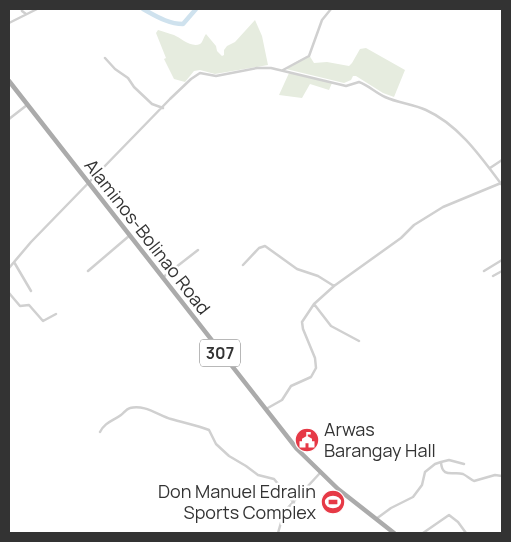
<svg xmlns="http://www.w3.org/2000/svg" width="511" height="542" font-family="Manrope,sans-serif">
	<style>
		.green { fill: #e6ecdf }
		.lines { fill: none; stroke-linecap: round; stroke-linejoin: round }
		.river { stroke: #cfe2ee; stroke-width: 4.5 }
		.minor { stroke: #d0d0d0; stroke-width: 2.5 }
		.primary { stroke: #ababab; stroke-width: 4.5 }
		.labels { text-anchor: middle; stroke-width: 5; stroke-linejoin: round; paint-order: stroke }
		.shield { fill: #fff; stroke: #707070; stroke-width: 1 }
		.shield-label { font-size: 16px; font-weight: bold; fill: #333 }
		.street-label { font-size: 18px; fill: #333; stroke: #fff }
		.poi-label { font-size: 18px; fill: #333; stroke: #fff; text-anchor: start }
	</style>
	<rect width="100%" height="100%" fill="#fff"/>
	<path class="green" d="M255 20 262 36 268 65 215 74 200 70 194 71 185 82 174 79 164 59 166 58 156 33 158 30C164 32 168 33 174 35 181 38 191 48 200 44 203 42 203 38 206 34L216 46 217 51 222 56 224 55V50L227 46 235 42Z
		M366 48 405 70 394 97 383 93 356 76H353L351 80 344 83 286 69 294 63 309 55 314 63 327 62 349 66 352 63 360 49Z
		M289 73 332 83 329 90 310 84 302 98 279 95Z"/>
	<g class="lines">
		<path class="river" d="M143 9C156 16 168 24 183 24L196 9"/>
		<path class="minor" d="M22 9V11L26 14
			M9 23 37 9
			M105 58 115 69 128 78 134 87 152 104 163 108
			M283 70 309 56 322 20 331 9
			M9 119 27 105
			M490 168 502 160
			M14 262 31 291
			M243 265 259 248 265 246 297 269 318 276 334 286
			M9 268 31 242 170 99 191 79 200 73 216 76 257 68H271L342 85 346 86 359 82C368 85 376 93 385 97 398 103 413 104 426 110 459 125 481 157 502 185
			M88 271 129 236
			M484 271 502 260
			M493 276 502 271
			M162 278 198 250
			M9 293 20 306 29 305 43 321 56 314
			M314 304 331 326 359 341
			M266 409 282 400 291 386 311 377 316 368 315 358 303 329 302 322 314 304 334 286 401 238 414 225 443 207 501 183
			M100 432C105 422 113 421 121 415 124 413 126 409 130 408 144 404 158 415 171 419 184 423 197 425 209 430L216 444 229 456 246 466 258 475 274 479 294 503
			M464 464 449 460 441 462C442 479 453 471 463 474 467 476 470 479 474 481L495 475 502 476
			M376 519 391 508 413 497 422 485 425 472 435 464 441 462
			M278 533 284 512 320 473
			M423 533 449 515 458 522 466 533"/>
		<path class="primary" d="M9 81 297 449 338 489 394 533"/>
	</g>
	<defs>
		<g id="civic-disc" transform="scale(1.25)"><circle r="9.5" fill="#e63946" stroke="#fff"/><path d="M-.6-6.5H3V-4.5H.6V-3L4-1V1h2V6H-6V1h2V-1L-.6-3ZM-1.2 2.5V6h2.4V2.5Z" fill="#fff"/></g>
		<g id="stadium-disc" transform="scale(1.25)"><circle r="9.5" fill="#e63946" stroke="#fff"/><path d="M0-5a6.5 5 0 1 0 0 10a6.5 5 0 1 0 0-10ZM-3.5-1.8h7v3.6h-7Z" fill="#fff"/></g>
	</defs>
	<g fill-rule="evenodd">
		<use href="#civic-disc" x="307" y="440"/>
		<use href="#stadium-disc" x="333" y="502"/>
	</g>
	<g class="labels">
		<rect class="shield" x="200" y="339.5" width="40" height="27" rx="4"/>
		<g class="shield-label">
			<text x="220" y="359">307</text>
		</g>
		<g class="street-label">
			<text transform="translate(147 237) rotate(52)" y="6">Alaminos-Bolinao Road</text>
		</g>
		<g class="poi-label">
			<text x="324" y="436">Arwas<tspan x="324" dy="21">Barangay Hall</tspan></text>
			<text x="316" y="498" text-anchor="end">Don Manuel Edralin<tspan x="316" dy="21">Sports Complex</tspan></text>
		</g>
	</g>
	<rect width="511" height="542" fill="none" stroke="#333333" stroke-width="20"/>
</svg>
